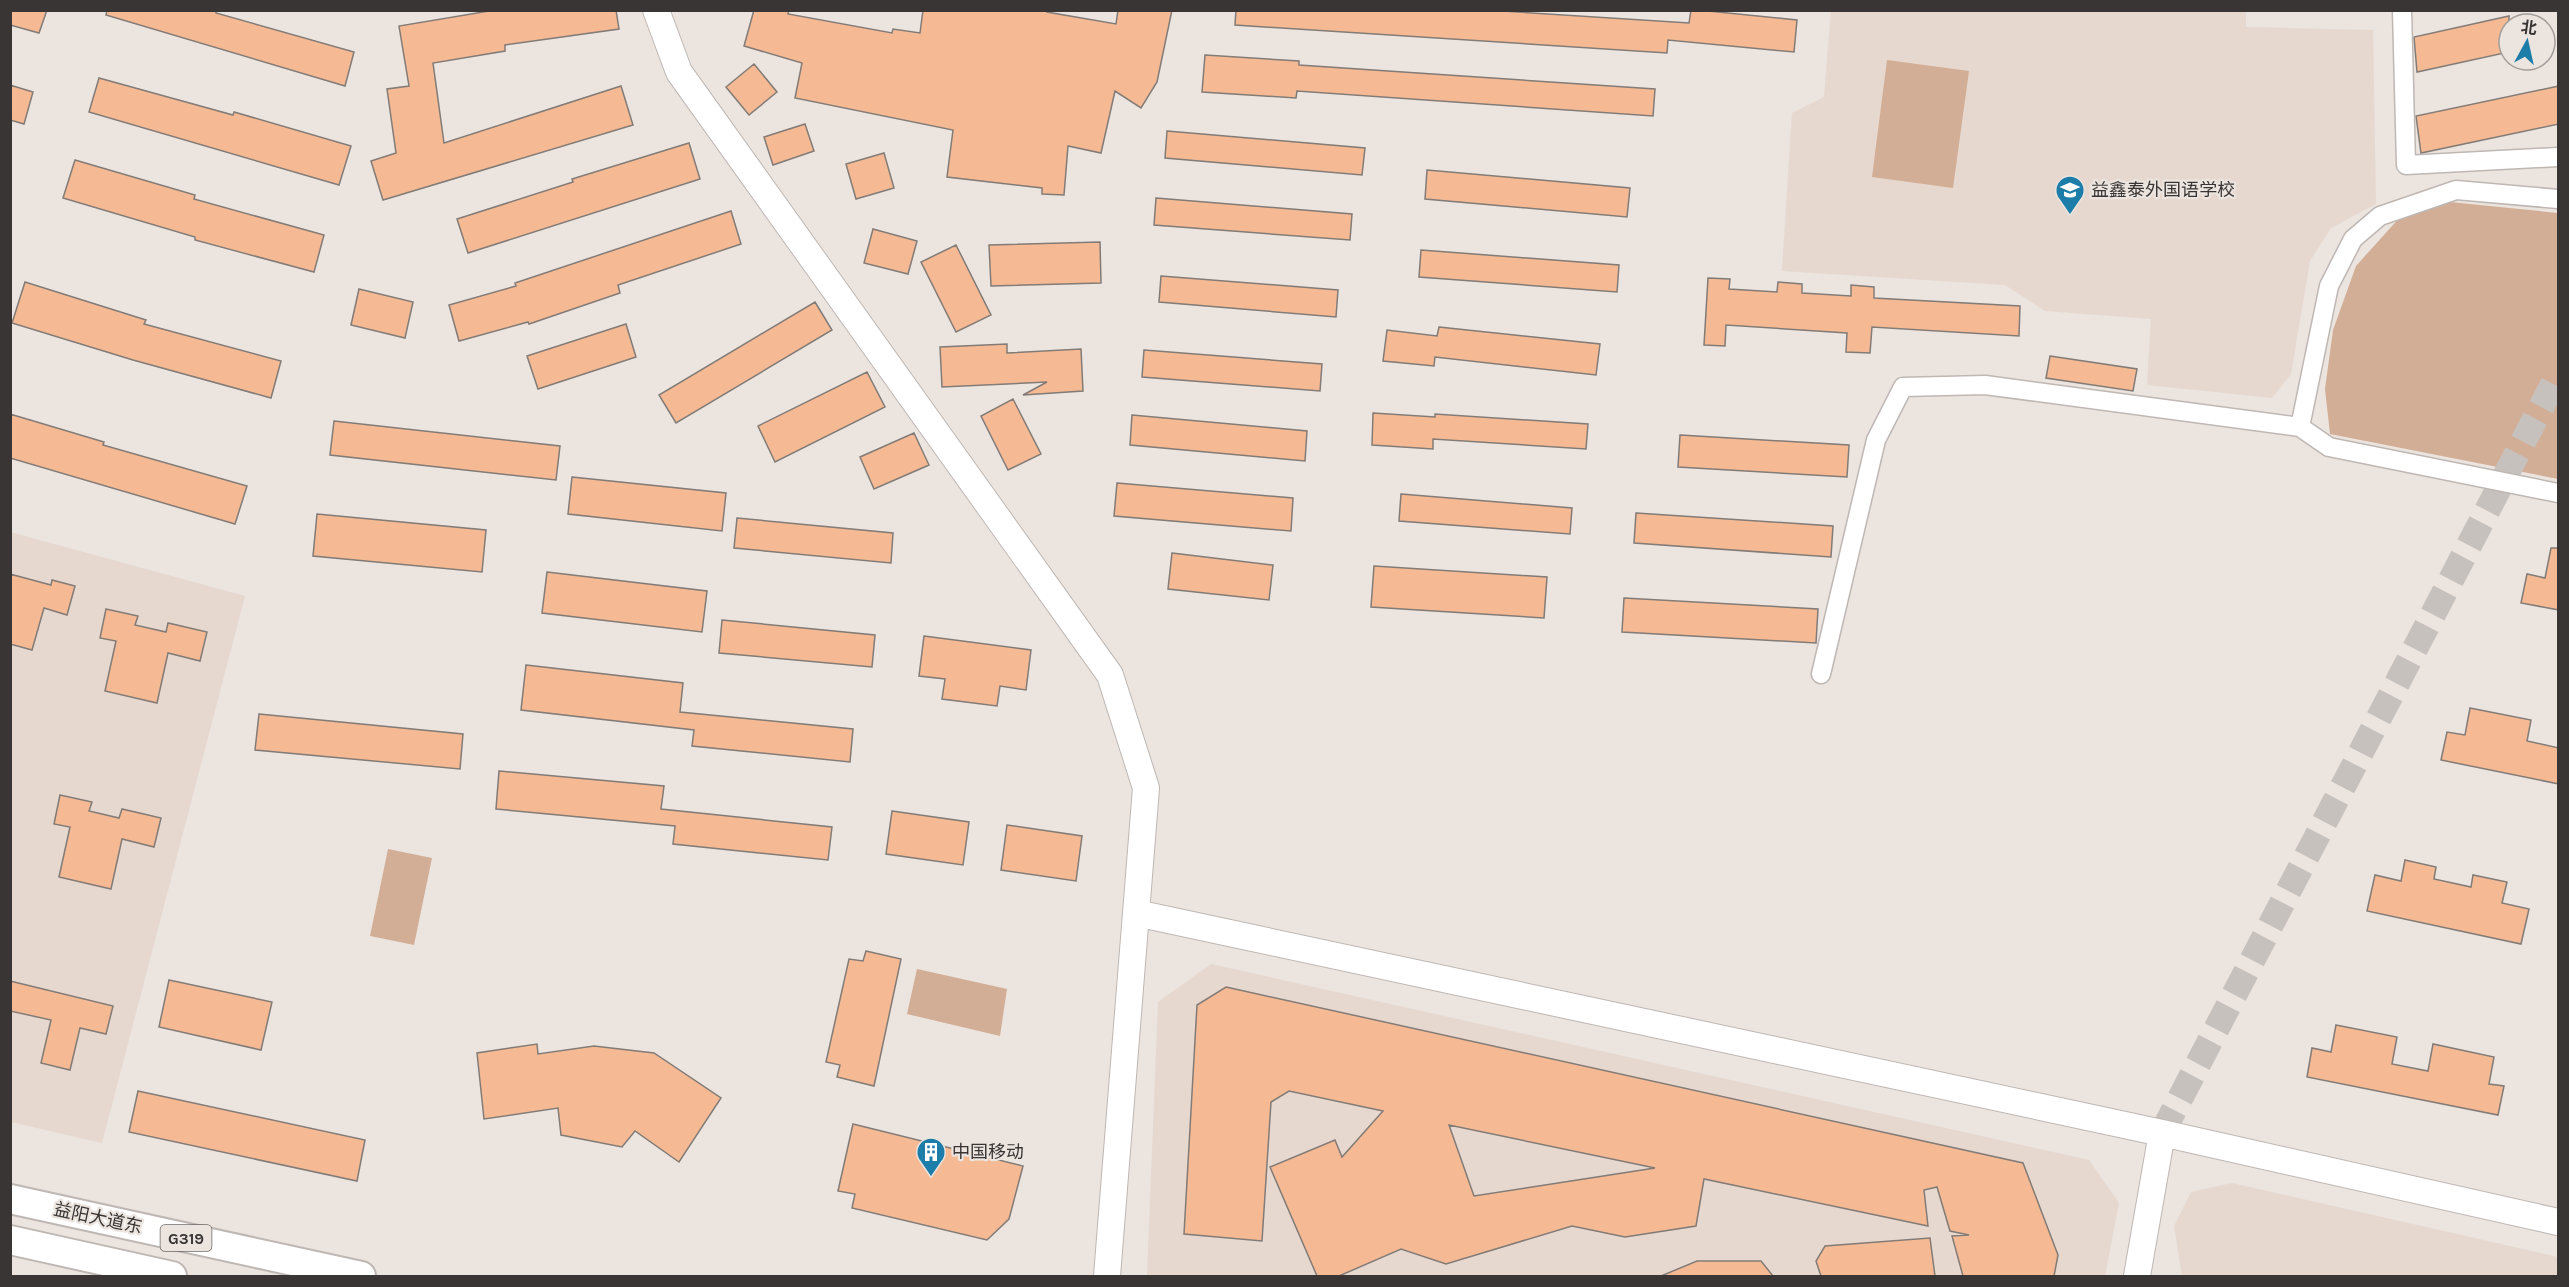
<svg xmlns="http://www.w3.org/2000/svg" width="2569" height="1287" font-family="Karla,'Noto Sans SC',sans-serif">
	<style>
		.built { fill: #e6d8cf }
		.green { fill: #d3ae96 }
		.building { fill: #f5ba93; stroke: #827b77; stroke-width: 1.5; fill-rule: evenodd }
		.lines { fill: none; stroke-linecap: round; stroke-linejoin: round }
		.secondary-tunnel { stroke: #c7c1bd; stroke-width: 26; stroke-dasharray: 26 13; stroke-linecap: butt }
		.street-casing { stroke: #beb7b3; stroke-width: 21 }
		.secondary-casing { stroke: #beb7b3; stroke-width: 28 }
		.primary-casing { stroke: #beb7b3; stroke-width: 32 }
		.street { stroke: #fff; stroke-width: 18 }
		.secondary { stroke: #fff; stroke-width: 26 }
		.primary { stroke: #fff; stroke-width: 28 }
		.labels { text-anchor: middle; stroke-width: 4.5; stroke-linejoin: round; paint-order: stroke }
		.shield { fill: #ebe4df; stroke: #6e6a67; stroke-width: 1.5 }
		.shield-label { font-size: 16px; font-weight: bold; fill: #383534 }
		.poi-label { font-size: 18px; fill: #383534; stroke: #ebe4df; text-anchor: start }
		.street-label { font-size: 18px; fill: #383534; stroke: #ebe4df }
	</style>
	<rect width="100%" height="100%" fill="#ebe4df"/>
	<path class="built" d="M2246 10V27L2373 30 2376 204 2331 228 2310 261 2291 374 2272 398 2147 385 2151 319 2045 311 2005 285 1782 271 1792 113 1824 97 1831 11Z
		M10 532 245 596 102 1143 11 1122Z
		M1211 964 2089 1160 2119 1203 2105 1276H1147L1158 1002Z
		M2232 1183 2558 1257V1276H2182L2174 1226 2191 1192Z"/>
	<path class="green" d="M1887 60 1969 71 1953 188 1872 177Z
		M2450 202 2558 213V479L2330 434 2325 389 2333 330 2356 266 2401 216Z
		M388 849 432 858 414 945 370 936Z
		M917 969 1007 989 1000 1036 907 1014Z"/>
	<path class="building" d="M10 10H47L39 33 10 25Z
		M107 10H216V13L354 52 345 86 106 15Z
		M495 10H616L619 29 505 45V51L433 63 444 143 621 86 633 125 383 200 371 161 396 153 387 89 409 86 399 26Z
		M754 10H789L788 14 892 33 893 29 920 33 923 10H1047V12L1116 24 1118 10H1172L1157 82 1141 108 1115 91 1101 153 1068 146 1064 195 1042 194V188L947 177 953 130 795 98 802 63 744 46Z
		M1236 10H1487L1689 23 1691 10H1698L1797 20 1794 52 1668 40 1667 53 1235 25Z
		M2509 16V52L2417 72 2414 37Z
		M1205 55 1299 61V65L1655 89 1653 116 1297 91 1296 98 1202 92Z
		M754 64 777 92 749 115 726 87Z
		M99 78 233 115 234 112 351 146 339 185 89 112Z
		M10 85 33 92 24 124 10 120Z
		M2559 86V124L2421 153 2416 116Z
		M805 124 814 151 773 165 764 137Z
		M1167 131 1365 148 1362 175 1165 158Z
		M689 143 700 179 468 253 457 219 573 182 572 179Z
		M884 153 894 188 856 199 846 164Z
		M75 160 195 195 194 199 324 235 314 272 195 240V237L63 198Z
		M1427 170 1630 188 1627 217 1425 199Z
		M1156 198 1352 214 1350 240 1154 225Z
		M731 211 741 244 618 285 620 293 529 324 528 322 459 341 449 305 516 286 515 283Z
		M873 229 917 241 908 274 864 263Z
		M1100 242 1101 283 991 286 989 245Z
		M956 245 991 315 956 332 921 262Z
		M1421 250 1619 265 1617 292 1419 277Z
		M1161 276 1338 290 1336 317 1159 302Z
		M1708 278 1730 279 1729 289 1777 292 1778 282 1802 284V293L1851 296V285L1874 287V298L2020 306 2019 336 1872 327 1870 353 1846 352 1847 333 1726 325 1725 346 1704 345Z
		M25 282 146 320 144 324 281 361 271 398 133 360 12 323Z
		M359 289 413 302 405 338 351 325Z
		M815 302 832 330 676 423 659 395Z
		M626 324 636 357 538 389 527 356Z
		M1439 327 1600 344 1596 375 1435 357 1434 366 1383 361 1387 330 1437 336Z
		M1007 344V353L1081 349 1083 391 1023 395 1047 382 942 387 940 347Z
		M1144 350 1322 364 1320 391 1142 377Z
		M2050 356 2137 369 2133 391 2046 378Z
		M867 372 885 407 775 462 758 426Z
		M1013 399 1041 454 1008 470 981 416Z
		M1373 413 1435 417V414L1588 424 1586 449 1433 439V449L1372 445Z
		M10 414 104 442 103 445 247 486 235 524 10 458Z
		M1132 415 1307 431 1305 461 1130 445Z
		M334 421 560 446 556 480 330 455Z
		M914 433 929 465 874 489 860 457Z
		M1680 435 1849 445 1847 477 1678 467Z
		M572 477 726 493 722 531 568 514Z
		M1117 483 1293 498 1291 531 1114 516Z
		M1401 494 1572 508 1570 534 1399 521Z
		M1636 513 1833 526 1831 557 1634 543Z
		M317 514 486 530 482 572 313 556Z
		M737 518 893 533 891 563 734 548Z
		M2551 548H2559V610L2521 603 2527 574 2545 578Z
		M1172 553 1273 565 1269 600 1168 589Z
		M1374 566 1547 577 1544 618 1371 607Z
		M547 572 707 591 702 632 542 613Z
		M10 574 51 585 52 580 75 586 67 615 44 608 32 650 10 644Z
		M1624 598 1818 609 1816 643 1622 632Z
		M106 609 138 616 135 625 166 632 168 623 207 632 200 661 168 653 157 703 105 691 116 641 100 638Z
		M722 620 875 635 872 667 719 653Z
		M924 636 1031 650 1026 690 1000 686 997 706 942 699 945 679 919 676Z
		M526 665 683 683 680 712 853 729 850 762 692 746 694 730 521 710Z
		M2470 708 2531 720 2527 741 2559 748V784L2441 760 2447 732 2465 735Z
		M259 714 463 734 460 769 255 750Z
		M499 771 664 786 661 809 832 827 828 860 673 844 675 826 496 809Z
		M60 795 92 802 89 811 119 818 122 809 161 818 154 847 122 839 111 889 59 877 70 827 54 824Z
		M892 811 969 822 963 865 886 854Z
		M1007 825 1082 836 1076 881 1001 870Z
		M2405 860 2436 867 2434 879 2471 887 2473 875 2507 882 2502 903 2529 909 2521 944 2367 911 2375 875 2401 881Z
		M866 951 901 959 874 1086 837 1077 840 1065 826 1062 849 959 863 961Z
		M169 980 272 1002 261 1050 159 1027Z
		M10 981 113 1006 106 1034 80 1028 70 1070 41 1063 51 1020 10 1011Z
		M1226 987 2023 1163 2058 1255 2054 1276H1963L1952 1236 1969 1235 1950 1231 1937 1187 1924 1190 1928 1226 1704 1179 1696 1226 1625 1237 1572 1226 1446 1264 1401 1249 1339 1276H1317L1270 1167 1335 1140 1342 1157 1383 1111 1289 1091 1271 1102 1262 1241 1184 1234 1197 1005ZM1449 1125 1655 1168 1474 1196Z
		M2336 1025 2397 1037 2392 1064 2428 1071 2433 1044 2494 1057 2489 1084 2504 1086 2498 1115 2307 1077 2312 1048 2331 1052Z
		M537 1044 538 1054 594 1046 654 1053 721 1098 679 1162 635 1131 622 1147 561 1135 558 1108 484 1119 477 1053Z
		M138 1091 365 1140 357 1181 129 1132Z
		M853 1124 1023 1166 1009 1219 987 1240 852 1208 855 1194 838 1191Z
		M1930 1238 1935 1276H1821L1816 1261 1825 1246Z
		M1697 1261H1761L1773 1276H1661Z"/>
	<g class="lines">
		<path class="secondary-tunnel" d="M2162 1133 2558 375"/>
		<g class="street-casing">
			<path id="street" d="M2402 10 2406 165 2558 157
				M2300 427 2329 447 2558 493
				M1821 674 1876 440 1903 387 1985 385 2300 427 2329 286 2353 239 2380 216 2456 190 2558 199"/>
		</g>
		<g class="secondary-casing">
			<path id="secondary" d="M656 10 679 72 1110 675 1146 788 1107 1276
				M1136 913 2162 1133 2558 1222
				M2137 1276 2162 1133"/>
		</g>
		<g class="primary-casing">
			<path id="primary" d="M10 1199 361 1276
				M10 1240 172 1276"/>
		</g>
		<use href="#street" class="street"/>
		<use href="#secondary" class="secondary"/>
		<use href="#primary" class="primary"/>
	</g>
	<defs>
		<g id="school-pin" transform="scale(1.5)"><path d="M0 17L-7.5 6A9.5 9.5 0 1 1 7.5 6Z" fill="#1d7da9" stroke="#ebe4df"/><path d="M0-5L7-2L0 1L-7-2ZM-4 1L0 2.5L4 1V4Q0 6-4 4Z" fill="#fff"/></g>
		<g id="building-pin" transform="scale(1.5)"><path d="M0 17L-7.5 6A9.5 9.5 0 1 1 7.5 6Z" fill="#1d7da9" stroke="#ebe4df"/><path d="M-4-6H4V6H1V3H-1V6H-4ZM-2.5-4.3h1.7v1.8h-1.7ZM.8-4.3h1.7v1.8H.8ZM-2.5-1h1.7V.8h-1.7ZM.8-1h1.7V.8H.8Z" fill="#fff"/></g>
	</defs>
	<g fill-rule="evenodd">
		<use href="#school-pin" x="2070" y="190"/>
		<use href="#building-pin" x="931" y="1152"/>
	</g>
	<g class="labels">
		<rect class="shield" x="160.5" y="1225" width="51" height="26" rx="4.5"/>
		<g class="shield-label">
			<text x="186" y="1244">G319</text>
		</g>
		<g class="poi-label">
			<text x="2091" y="196">益鑫泰外国语学校</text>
			<text x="952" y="1158">中国移动</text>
		</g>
		<g class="street-label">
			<text transform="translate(98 1218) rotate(12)" y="6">益阳大道东</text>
		</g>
	</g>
	<rect width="2569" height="1287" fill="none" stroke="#383534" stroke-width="24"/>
	<g transform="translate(2527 42) rotate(8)"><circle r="28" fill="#ebe4df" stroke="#a39e9b" stroke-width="1.5"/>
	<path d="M0-4.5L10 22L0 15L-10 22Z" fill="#1d7da9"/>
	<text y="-9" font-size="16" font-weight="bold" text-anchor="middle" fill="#383534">北</text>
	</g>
</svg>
